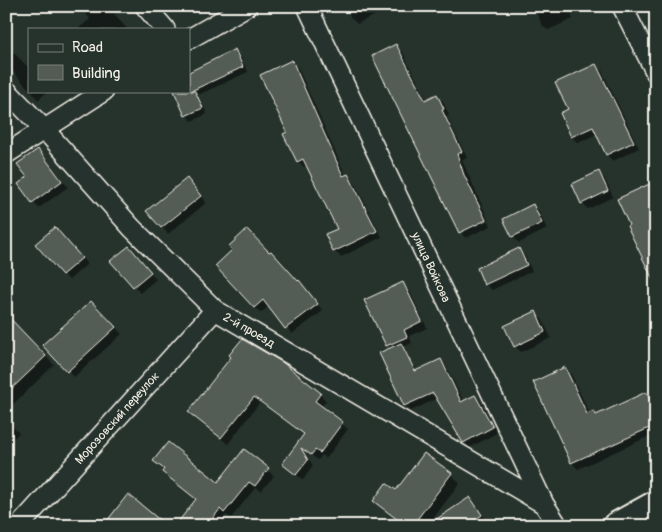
<svg xmlns="http://www.w3.org/2000/svg" width="662" height="532" font-family="Pangolin,sans-serif">
	<style>
		.shadow { fill: #0007 }
		.building { fill: #525c55; stroke: #f4f1e8 }
		.lines { fill: none; stroke-linecap: round; stroke-linejoin: round }
		.street-casing { stroke: #f4f1e8; stroke-width: 22 }
		.secondary-casing { stroke: #f4f1e8; stroke-width: 30 }
		.street { stroke: #26332d; stroke-width: 19 }
		.secondary { stroke: #26332d; stroke-width: 26 }
		.labels { text-anchor: middle; stroke-width: 4; stroke-linejoin: round; paint-order: stroke }
		.street-label { font-size: 12px; fill: #f4f1e8; stroke: #26332d }
	</style>
	<rect width="100%" height="100%" fill="#26332d"/>
	<filter id="ink" filterUnits="userSpaceOnUse"><feTurbulence type="fractalNoise" baseFrequency=".02" numOctaves="2"/><feDisplacementMap in="SourceGraphic" scale="10" xChannelSelector="R" yChannelSelector="G"/><feConvolveMatrix kernelMatrix="1 2 1 2 8 2 1 2 1" color-interpolation-filters="sRGB"/></filter>
	<g filter="url(#ink)">
		<path class="shadow" d="M80 6H108L127 29H78L90 19Z
			M345 6H387L388 9 357 24 351 18Z
			M534 6H568L573 19 548 30 542 25Z
			M396 46 402 51 427 100 437 96 443 101 449 115 447 116 467 158 462 160 491 226 466 238 460 232Z
			M10 49 29 68V89L6 64V52Z
			M235 51 240 56 248 72 198 95 207 114 192 121 187 116 175 91H189V73Z
			M292 62 298 68 346 176 354 182 382 237 341 257 334 251 338 230 308 166 304 167 298 161 288 133Z
			M596 65 602 71 639 148 613 161 607 155 597 134 578 143 572 137 570 110Z
			M31 91H48L38 100Z
			M38 150 68 187 39 208 33 202Z
			M599 173 605 179 613 197 588 209 582 203Z
			M193 186 206 203 168 234 148 211Z
			M533 206 539 212 547 229 519 243 513 237Z
			M61 235 87 264 69 280 63 274Z
			M519 250 525 256 532 271 492 290 485 284Z
			M135 254 156 279 140 293 112 261Z
			M269 254 305 288 323 311 292 334 269 306 261 313 254 307Z
			M403 284 409 290 427 328 409 336 412 343 404 347 417 371 441 360 446 366 464 402 475 396 481 402 497 433 469 448 438 398 411 411 405 405 391 349 366 301Z
			M91 302 122 334 74 377 44 345Z
			M535 313 542 319 551 338 521 352 515 346Z
			M6 316 54 365 6 411Z
			M281 363 320 394 326 401 321 407 348 429 326 459 322 455 318 460 304 450 313 466 303 480 283 464 305 435 260 402 228 444 196 418Z
			M565 368 571 374 590 414 597 416 646 394 656 408V433L578 469 572 463 534 382Z
			M6 420 19 433 6 445Z
			M245 451 274 476 261 491 256 487 231 518 226 515 217 526H176L197 500 170 478 155 461 218 483Z
			M451 474 460 483 428 525 470 498 487 521 481 526H404L374 501Z"/>
		<path class="building" d="M396 44 425 100 437 94 444 109 442 110 462 152 457 154 464 175 486 220 459 233 372 56Z
			M235 49 243 67 191 91H195L203 108 185 116 174 91H189V72Z
			M292 60 343 176 348 174 377 231 333 252 325 234 337 229 303 159 297 162 283 134 287 132 260 75Z
			M596 64 634 142 606 155 593 127 571 137 560 113 568 109 555 83Z
			M38 149 62 181 32 203 18 184 27 177 17 164Z
			M599 171 608 191 581 204 572 184Z
			M187 178 201 196 161 228 146 211Z
			M656 181V286L627 226 629 225 617 199Z
			M533 204 542 223 512 237 503 219Z
			M55 227 82 258 62 275 35 244Z
			M247 229 269 252 271 251 298 281 299 280 318 304 285 329 263 300 254 308 215 266 232 250 229 246Z
			M129 246 151 272 133 287 110 261Z
			M519 248 527 265 484 285 477 268Z
			M403 282 422 321 404 330 407 337 386 346 364 300Z
			M91 301 116 327 67 372 42 345Z
			M536 311 545 332 514 347 504 326Z
			M6 314 46 356 6 394Z
			M242 339 282 362 321 393 315 401 343 422 320 453 315 450 311 455 301 448 308 460 296 475 282 464 304 434 254 397 221 438 188 412 231 357 229 355Z
			M401 343 415 371 441 359 461 402 475 395 493 427 463 443 433 393 404 406 379 353Z
			M565 367 587 414 594 411 596 415 646 392 656 412V425L571 463 533 382Z
			M168 442 218 482 244 449 269 468 255 486 249 482 224 513 220 509 207 526H175L196 499 162 472 164 469 153 461Z
			M424 453 452 473 412 526H406L373 501 386 483 396 490Z
			M128 494 167 526H103Z
			M470 497 482 515 466 526H426Z"/>
		<g class="lines">
			<g class="street-casing">
				<path id="street" d="M145 6 165 29
					M307 6 544 504 558 526
					M622 6 656 73
					M189 39 247 6
					M6 90 44 129 132 228 215 310 544 504
					M6 154 104 91
					M19 526 215 310"/>
			</g>
			<g class="secondary-casing">
				<path id="secondary" d="M616 526 656 504"/>
			</g>
			<use href="#street" class="street"/>
			<use href="#secondary" class="secondary"/>
		</g>
	</g>
	<g class="labels">
		<g class="street-label">
			<text transform="translate(431 267) rotate(65)" y="4">улица Войкова</text>
			<text transform="translate(249 330) rotate(30)" y="4">2-й проезд</text>
			<text transform="translate(117 418) rotate(-48)" y="4">Морозовский переулок</text>
		</g>
	</g>
	<rect width="662" height="532" fill="none" stroke="#26332d" stroke-width="25"/>
	<rect x="12" y="12" width="637" height="507" fill="none" stroke="#f4f1e8" stroke-width="2" filter="url(#ink)"/>
	<rect x="28" y="28" width="162" height="65" fill="#26332d" stroke="#787f78"/>
	<rect x="38" y="44" width="25" height="8" fill="#26332d" stroke="#787f78"/>
	<text x="72" y="52" font-size="15" fill="#f4f1e8">Road</text>
	<rect x="38" y="65" width="25" height="15" fill="#525c55" stroke="#787f78"/>
	<text x="72" y="78" font-size="15" fill="#f4f1e8">Building</text>
</svg>
